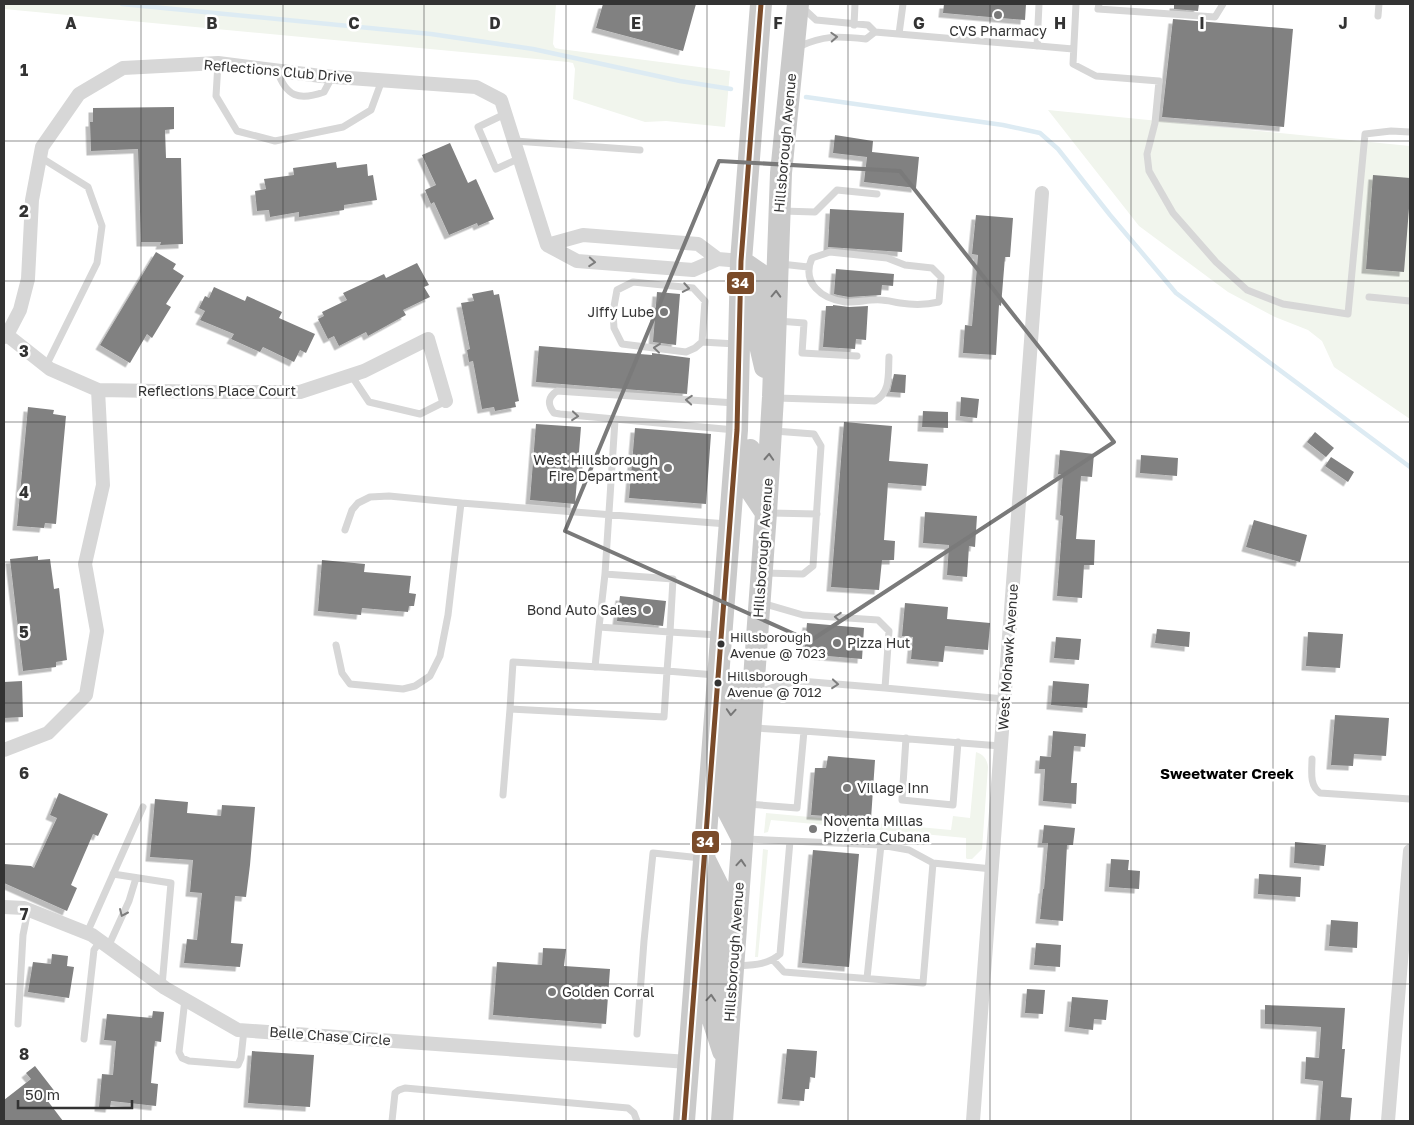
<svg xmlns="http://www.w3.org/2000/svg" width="1414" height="1125" font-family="'Golos Text',sans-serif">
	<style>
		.green { fill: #f1f5ed }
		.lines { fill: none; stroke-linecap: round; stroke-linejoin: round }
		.stream { stroke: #ddebf3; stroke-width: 4.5 }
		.building { fill: #818181; filter: url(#shadow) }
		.service { stroke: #d7d7d7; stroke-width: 7 }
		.minor { stroke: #d7d7d7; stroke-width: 14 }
		.primary { stroke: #cacaca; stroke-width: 22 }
		.bus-1-casing { stroke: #fff; stroke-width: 9 }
		.bus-1 { stroke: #7a4b2a; stroke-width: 5 }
		.oneway { stroke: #7d7d7d }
		.oneway2 { stroke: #777 }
		.marked { fill: none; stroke: #7a7a7a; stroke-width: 4; stroke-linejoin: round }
		.grid { fill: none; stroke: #333; stroke-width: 1; stroke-opacity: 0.55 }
		.poi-dot { fill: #7a7a7a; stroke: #fff; stroke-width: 2 }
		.bus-dot { fill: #333; stroke: #fff; stroke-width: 2 }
		.labels { text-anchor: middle; stroke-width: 5; stroke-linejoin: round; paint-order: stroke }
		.bus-label { font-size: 13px; fill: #333; stroke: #fff; text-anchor: start }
		.poi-label { font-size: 14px; fill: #333; stroke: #fff; text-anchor: start }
		.street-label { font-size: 14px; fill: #333; stroke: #fff }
		.neighbourhood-label { font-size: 15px; font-weight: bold; fill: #000; stroke: #fff }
		.grid-label { font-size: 16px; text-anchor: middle; font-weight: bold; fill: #333; stroke: #fff; stroke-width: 5; stroke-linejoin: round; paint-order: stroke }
		.line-badge { stroke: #fff; stroke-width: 2 }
		.badge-label { font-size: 14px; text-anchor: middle; font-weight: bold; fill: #fff }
	</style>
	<defs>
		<filter id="shadow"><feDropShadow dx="-4.5" dy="4.5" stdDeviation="0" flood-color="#0004"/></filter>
	</defs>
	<rect width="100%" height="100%" fill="#fff"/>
	<path class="green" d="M4 4H556L553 44 555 48 560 49 730 71 725 127 666 121 645 122 573 99 575 69 573 63 568 62 4 9Z
		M1048 110 1410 146V419L1334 367 1322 341 1308 330 1275 317 1228 292 1139 226Z
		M976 752C984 755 987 759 988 767L982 849 972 859H967L966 858V838L771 820 768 832 764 833 766 813 951 830 953 816 970 818Z
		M763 849 768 850 758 957H755Z"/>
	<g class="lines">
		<path class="stream" d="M122 4 431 34 533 49 680 81 731 89
			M806 97 1003 125 1040 133 1058 149 1110 215 1176 293 1410 467"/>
	</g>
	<path class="building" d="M603 4H696L683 51 596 28Z
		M944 4H1026L1025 20 943 13Z
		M1174 4H1199L1198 11 1174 9Z
		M1173 19 1293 29 1284 127 1162 117Z
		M174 107V129L165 130 166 158H181L183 244 160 245 161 242H141L138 149 91 151 90 122H93V108Z
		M835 135 873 141 872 152 919 157 916 188 864 182 867 157 833 153Z
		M450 143 468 183 476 179 494 219 478 226 477 223 449 235 434 202 431 204 425 190 436 185 422 155Z
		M336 162 337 168 367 164 368 176 373 175 377 200 344 205V210L299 217V212L270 217 269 210 257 211 255 191 266 189 264 179 294 175 293 168Z
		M1373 175 1410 178V196L1404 272 1366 269Z
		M830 209 904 213 902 252 828 247Z
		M976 215 1013 218 1010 257H1005L1001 306 999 305 996 355 963 353 965 325 972 326 978 255 972 254Z
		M156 252 176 264 173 269 184 276 166 304 171 307 152 338 147 334 130 363 100 345Z
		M417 263 429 285 424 287 430 297 403 310 406 315 368 336 366 332 339 346 334 336 328 339 318 319 324 316 322 312 347 300 343 293 384 274 386 278Z
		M836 269 894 274 893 286 882 285 881 295 849 297 838 295 834 294Z
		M214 287 245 301 247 296 282 312 279 318 315 334 306 353 300 350 294 362 263 347 260 352 231 339 234 334 200 320 205 311 199 308 205 296 209 298Z
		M493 290 494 295 499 294 519 401 515 402 516 407 495 411 494 407 482 409 473 361 469 362 467 350 470 349 461 303 474 301 472 294Z
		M657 292 680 294 676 345 653 342Z
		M833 305 849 307 868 306 866 340 856 339 855 349 823 347 826 306H833Z
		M539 346 652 355V353L690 358 687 394 536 382Z
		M894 374 906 375 905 393 890 392Z
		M961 397 979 399 977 418 960 416Z
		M28 407 54 410 53 414 66 416 56 524 45 523 44 528 17 526Z
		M923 411 948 412V428L922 427Z
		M844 422 892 426 889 461 928 464 926 486 888 483 884 540 895 541 894 560H882L879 590 831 587Z
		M536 424 581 427 578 464H583L581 480H577L575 504 530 500Z
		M635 428 711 434 706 504 629 498Z
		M1315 432 1334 448 1326 457 1307 442Z
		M1060 450 1094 454 1092 477 1081 476 1076 539 1095 540 1094 565H1084L1082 598 1057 596 1063 516 1060 515 1063 474H1058Z
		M1141 455 1178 458 1177 476 1140 473Z
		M1331 457 1354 472 1348 482 1325 466Z
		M925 512 977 516 975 547 969 546 967 577 947 575 949 545 923 543Z
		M1254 520 1307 535 1300 562 1246 547Z
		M38 556V560L50 559 54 589 59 588 67 660 56 662V667L23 671 10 559Z
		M322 560 365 564 364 572 411 576 409 593 416 594 414 606H409L408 612 362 608 361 615 318 611Z
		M620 596 666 601 663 626 617 621Z
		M905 603 948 607 947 619 990 623 988 650 945 646 943 662 911 659 913 637 902 636Z
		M807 623 864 628 862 659 804 654Z
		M1157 629 1190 632 1189 647 1155 643Z
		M1308 632 1343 634 1340 668 1306 666Z
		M1056 637 1081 639 1079 660 1054 658Z
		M22 681 23 717 4 718V682Z
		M1053 681 1089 684 1087 708 1051 705Z
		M1335 715 1389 718 1386 756 1354 754 1353 766 1331 765Z
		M1053 731 1086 734 1085 747 1074 746 1071 783H1077L1076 804 1043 801 1045 769H1039L1040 756 1051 757Z
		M828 756 875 760 871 819 811 815 815 768H826Z
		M59 793 108 814 98 836 93 834 71 885 77 888 67 911 4 883V864L31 866 34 868 57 818 50 815Z
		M155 799 188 802 187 813 221 816 222 805 255 807 250 865 246 897 235 896 231 943 243 944 240 967 184 963 187 939 197 940 202 893 190 892 193 860 150 857Z
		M1044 825 1075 828 1073 845H1067L1063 921 1040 919 1043 889H1044L1048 843H1042Z
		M1295 842 1326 845 1324 866 1294 863Z
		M813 850 859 854 849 967 802 963Z
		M1111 859 1129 860 1128 870 1140 871 1139 889 1109 887Z
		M1259 874 1301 877 1300 897 1258 894Z
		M1331 920 1358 922 1357 948 1329 946Z
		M1036 943 1061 945 1060 967 1034 965Z
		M543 948 566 949 564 966 610 969 606 1024 493 1015 497 962 542 965Z
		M52 954 68 956 67 966 74 967 69 998 28 992 33 962 51 964Z
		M1027 989 1045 990 1043 1014 1025 1013Z
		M1072 997 1108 1000 1106 1020 1094 1019 1093 1030 1069 1027Z
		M1265 1005 1345 1008 1342 1049H1345L1341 1097 1352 1098 1350 1121H1320L1323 1081 1305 1079 1306 1057 1319 1058 1321 1027 1305 1026 1265 1024Z
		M153 1011 164 1012 161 1042 155 1041 151 1083 158 1084 156 1106 111 1101 110 1108 99 1107 102 1074 113 1075 116 1041 104 1040 107 1014 152 1018Z
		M787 1049 817 1051 815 1078 810 1077 809 1089H805L804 1101 782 1099Z
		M252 1051 314 1055 310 1107 248 1103Z
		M35 1066 56 1093 47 1100 63 1121H4V1100L31 1079 26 1073Z"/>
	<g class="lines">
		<path class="service" d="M1076 4 1073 64 1096 76 1159 81 1155 123 1147 154 1149 171 1173 213 1216 262 1247 290 1283 304 1348 314 1365 134 1391 131 1410 132
			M1099 4 1098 9 1215 17 1223 4
			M803 8 816 20 868 25 875 32 1073 49
			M1378 16 1379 4
			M854 25 855 4
			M899 34 903 4
			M1037 46 1039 4
			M798 47C824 35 838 36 866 39L875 32
			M218 63 216 96 237 131 275 141 343 127 371 110 382 80
			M277 70C286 97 299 101 324 92L332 77
			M505 114 478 127 496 169 520 158
			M515 141 640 150
			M40 157 88 187 102 226 97 263 46 366
			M782 211 815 212 837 190 877 194
			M830 252 887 258 905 265 932 268 941 277 939 302C926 305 913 305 900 303 893 302 887 300 881 300 869 299 857 303 845 302 822 299 801 283 812 258Z
			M781 264 808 267
			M1369 297 1410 301
			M778 321 804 323 802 353 857 356
			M702 342 705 301 693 288 633 282 617 290 613 312 614 328 622 344 686 352 695 348 702 342 736 344
			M351 375 369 402 420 414 446 401
			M776 398 875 401C891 392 888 374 889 357
			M735 403 557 391C548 397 547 404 554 413L560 414 735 430
			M615 420 605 574 673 579 670 632 718 635
			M461 503 727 524
			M770 513 817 514
			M764 573 803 574 813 566 821 446 814 434 774 431
			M605 574 599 627 670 632 667 671 513 662 510 709 664 717 667 671 715 675
			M336 645 342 673 350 684 403 689 415 686 430 676 440 656 448 615 461 503 389 496 370 497 358 503 352 510 345 530
			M595 667 599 627
			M885 688 1004 699
			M756 693 780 685 800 681 885 688 889 631 878 620 803 615 762 603
			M755 728 804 731
			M906 738 902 800 953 805 958 742
			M1312 759C1312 771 1309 785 1320 793L1410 799
			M503 795 510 709
			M748 804 797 808 804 731 1001 746
			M746 839 881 845 909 850 933 863 992 869
			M113 874 171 883 162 986
			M87 933 143 807
			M108 947 129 901 136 878
			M773 960 784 972 923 983 933 863
			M737 966C753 965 768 965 780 954L790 841
			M867 978 881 845
			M185 999 179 1052 182 1058 189 1061 238 1065 241 1058 244 1030
			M18 1024 23 935 28 910
			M637 1034 644 941 653 853 701 858
			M84 1039 94 950 100 941
			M392 1121 395 1093 399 1090 405 1088 628 1108 634 1113 637 1121"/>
		<path class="minor" d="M547 245 583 235 698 244 718 259
			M7 335 50 369 98 390 217 392H300L364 371 428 339 446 401
			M4 337 7 335 20 310 28 279 32 200 42 147 79 94 123 68 218 63 321 76 476 87 501 100 547 245 577 261 693 270 718 259 741 261
			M4 750 48 733 86 695 97 631 85 564 103 485 98 390
			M4 907 24 908 92 935 165 988 238 1030 688 1062
			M973 1121 1042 193
			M1388 1121 1410 851"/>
		<path class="primary" d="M741 261 760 274 759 341 765 367
			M750 450 748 486 766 513
			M733 684 725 805 742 838
			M704 858 718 886 710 1011 723 1051
			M684 1121 737 430 741 261 761 4
			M722 1121 766 513 773 397 781 173 798 4"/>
		<g class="bus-1-casing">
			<path id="bus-1" d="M684 1121 737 430 741 261 761 4"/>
		</g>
		<use href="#bus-1" class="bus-1"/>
	</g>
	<defs><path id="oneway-chevron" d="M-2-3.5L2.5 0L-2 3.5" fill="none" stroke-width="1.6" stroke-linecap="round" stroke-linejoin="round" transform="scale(1.25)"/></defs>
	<g class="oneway">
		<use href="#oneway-chevron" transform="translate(834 37) rotate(-3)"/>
		<use href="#oneway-chevron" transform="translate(592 262) rotate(4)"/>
		<use href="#oneway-chevron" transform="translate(686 288) rotate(10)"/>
		<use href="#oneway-chevron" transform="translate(657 348) rotate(-174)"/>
		<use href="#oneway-chevron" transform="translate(689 400) rotate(-176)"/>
		<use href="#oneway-chevron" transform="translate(575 416) rotate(5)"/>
		<use href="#oneway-chevron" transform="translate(838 617) rotate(-176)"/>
		<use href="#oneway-chevron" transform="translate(835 684) rotate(5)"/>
		<use href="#oneway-chevron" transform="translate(123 913) rotate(114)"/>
	</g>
	<g class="oneway2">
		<use href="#oneway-chevron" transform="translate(776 294) rotate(-88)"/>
		<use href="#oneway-chevron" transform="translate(769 457) rotate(-87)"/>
		<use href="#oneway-chevron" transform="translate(731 712) rotate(94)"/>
		<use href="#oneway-chevron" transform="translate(741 863) rotate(-86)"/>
		<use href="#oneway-chevron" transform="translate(711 998) rotate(-86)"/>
	</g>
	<path class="marked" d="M719 161 900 171 1114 442 810 641 565 531Z"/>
	<path class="grid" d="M141 4V1121M283 4V1121M424 4V1121M566 4V1121M707 4V1121M848 4V1121M990 4V1121M1131 4V1121M1273 4V1121M4 141H1410M4 281H1410M4 422H1410M4 562H1410M4 703H1410M4 844H1410M4 984H1410"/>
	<g class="poi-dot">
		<circle cx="998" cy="15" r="5"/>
		<circle cx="664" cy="312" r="5"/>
		<circle cx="668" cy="468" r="5"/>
		<circle cx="647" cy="610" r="5"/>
		<circle cx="837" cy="643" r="5"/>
		<circle cx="847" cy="788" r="5"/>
		<circle cx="813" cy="829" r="5"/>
		<circle cx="552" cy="992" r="5"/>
	</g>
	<g class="bus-dot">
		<circle cx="721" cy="644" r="4.5"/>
		<circle cx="718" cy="683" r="4.5"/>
	</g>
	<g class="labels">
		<g class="bus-label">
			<text x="730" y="642">Hillsborough<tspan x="730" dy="16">Avenue @ 7023</tspan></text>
			<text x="727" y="681">Hillsborough<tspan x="727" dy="16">Avenue @ 7012</tspan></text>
		</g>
		<g class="poi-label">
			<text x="998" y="36" text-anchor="middle">CVS Pharmacy</text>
			<text x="654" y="317" text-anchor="end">Jiffy Lube</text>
			<text x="658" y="465" text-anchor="end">West Hillsborough<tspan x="658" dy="16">Fire Department</tspan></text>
			<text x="637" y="615" text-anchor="end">Bond Auto Sales</text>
			<text x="847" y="648">Pizza Hut</text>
			<text x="857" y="793">Village Inn</text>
			<text x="823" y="826">Noventa Millas<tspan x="823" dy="16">Pizzeria Cubana</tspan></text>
			<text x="562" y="997">Golden Corral</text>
		</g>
		<g class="street-label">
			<text transform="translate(278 71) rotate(5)" y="5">Reflections Club Drive</text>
			<text transform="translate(785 143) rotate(-85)" y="5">Hillsborough Avenue</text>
			<text x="217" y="396">Reflections Place Court</text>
			<text transform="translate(763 548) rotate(-86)" y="5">Hillsborough Avenue</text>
			<text transform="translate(1008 657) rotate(-86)" y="5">West Mohawk Avenue</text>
			<text transform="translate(734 952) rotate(-86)" y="5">Hillsborough Avenue</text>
			<text transform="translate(330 1036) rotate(4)" y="5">Belle Chase Circle</text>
		</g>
		<g class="neighbourhood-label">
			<text x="1227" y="779">Sweetwater Creek</text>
		</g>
	</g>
	<g class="grid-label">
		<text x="71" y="29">A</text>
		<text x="212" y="29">B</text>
		<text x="354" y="29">C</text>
		<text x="495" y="29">D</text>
		<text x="636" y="29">E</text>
		<text x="778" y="29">F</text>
		<text x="919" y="29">G</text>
		<text x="1060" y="29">H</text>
		<text x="1202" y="29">I</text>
		<text x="1343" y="29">J</text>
		<text x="24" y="76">1</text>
		<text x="24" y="217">2</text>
		<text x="24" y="357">3</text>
		<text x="24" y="498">4</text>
		<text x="24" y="638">5</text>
		<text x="24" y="779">6</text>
		<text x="24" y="920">7</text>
		<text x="24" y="1060">8</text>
	</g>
	<g class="line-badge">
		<rect x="726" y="271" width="29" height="24" rx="5" fill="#7a4b2a"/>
		<rect x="691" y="830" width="29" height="24" rx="5" fill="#7a4b2a"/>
	</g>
	<g class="badge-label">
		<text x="740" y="288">34</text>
		<text x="705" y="847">34</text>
	</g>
	<rect width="1414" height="1125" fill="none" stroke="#333333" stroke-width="10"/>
	<path d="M18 1100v8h114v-8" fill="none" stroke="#333333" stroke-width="2.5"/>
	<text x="25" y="1100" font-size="15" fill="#333333" stroke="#ffffff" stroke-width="4" paint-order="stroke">50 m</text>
</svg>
